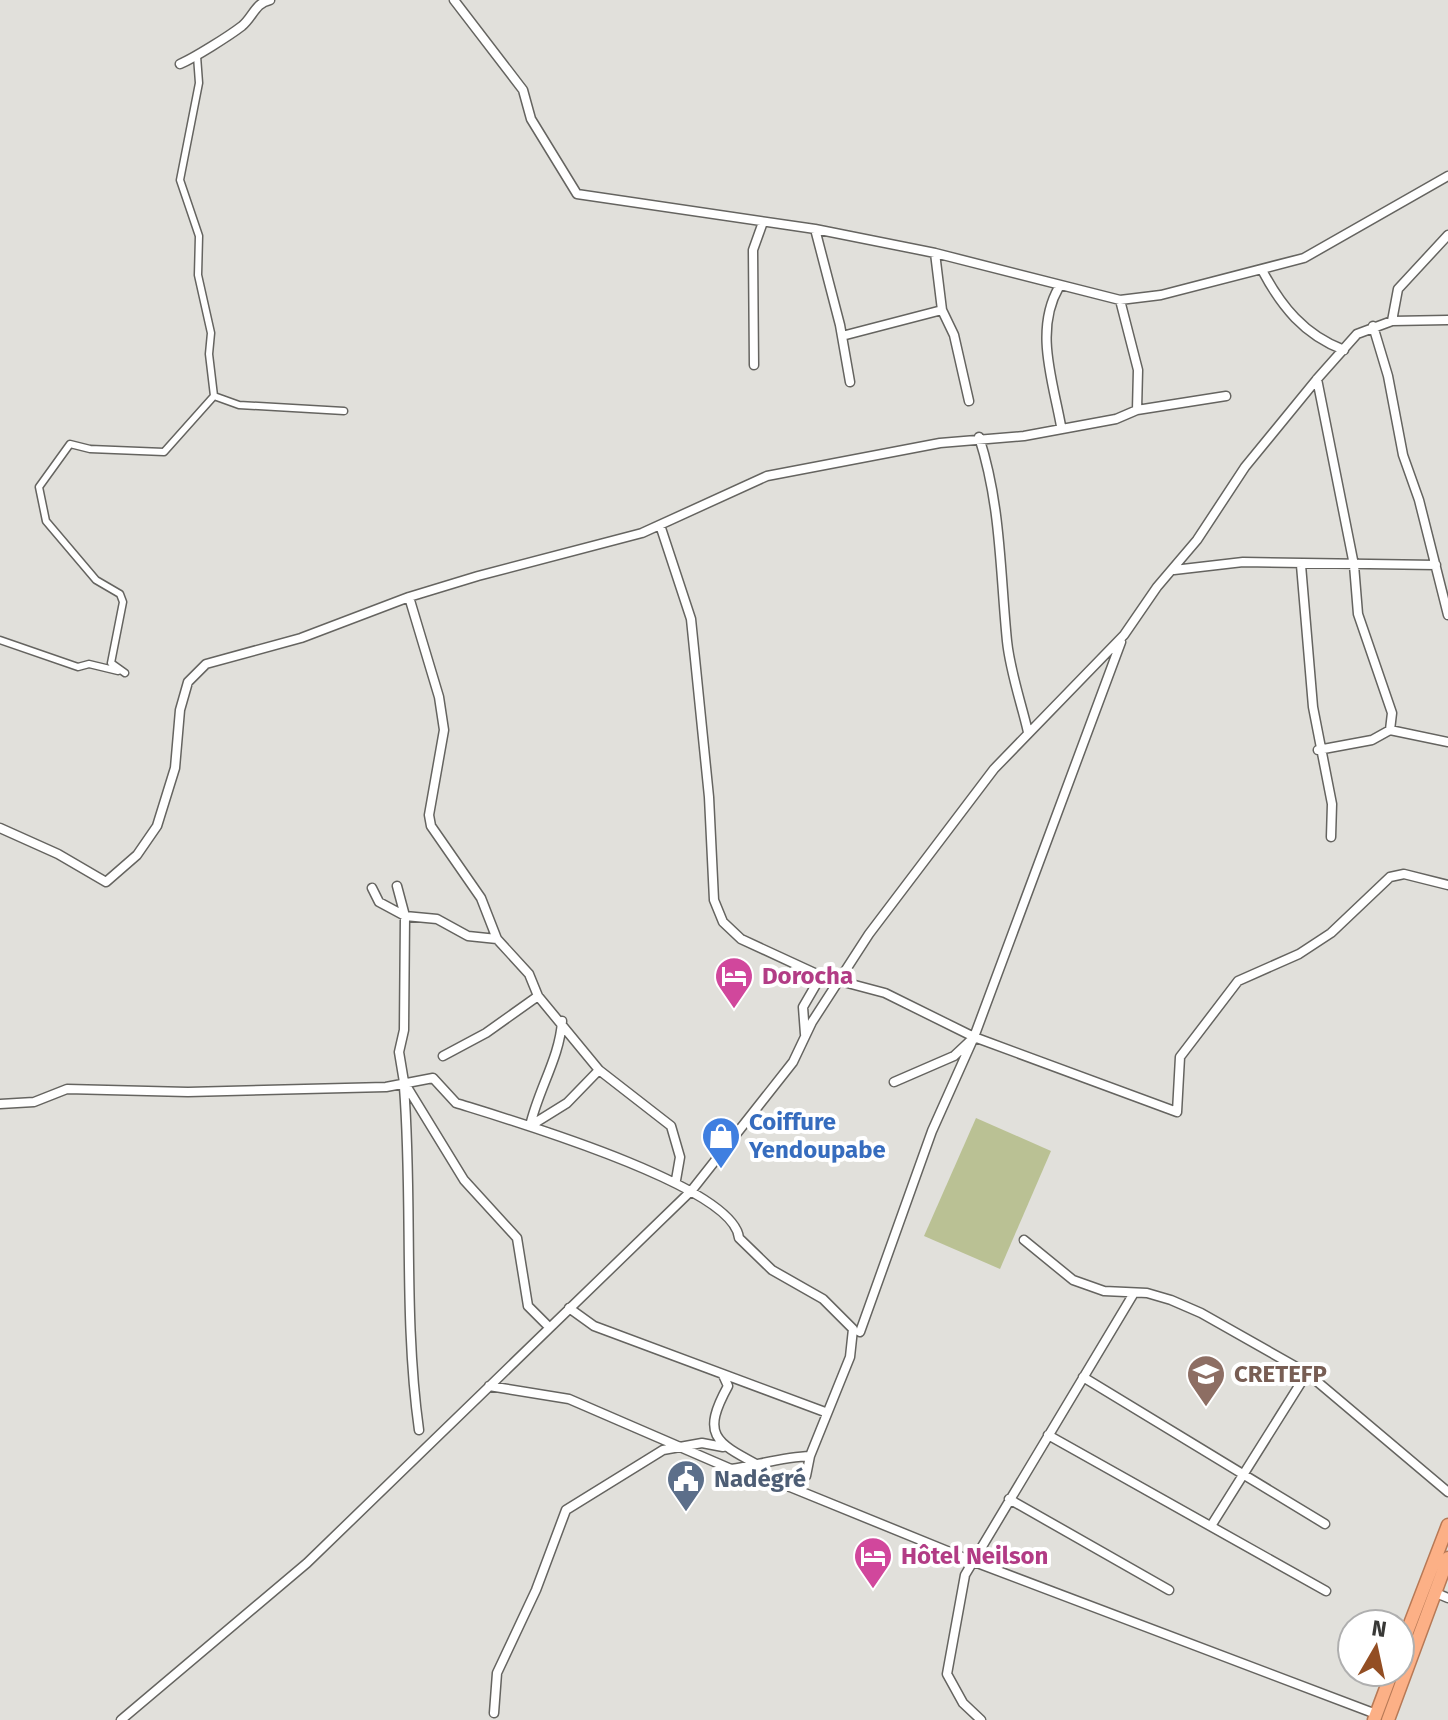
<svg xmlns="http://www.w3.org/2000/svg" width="1448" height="1720" font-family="'Fira Sans',sans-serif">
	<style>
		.pitch { fill: #bac194 }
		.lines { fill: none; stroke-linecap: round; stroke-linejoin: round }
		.pedestrian-casing { stroke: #656460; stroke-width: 9 }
		.minor-casing { stroke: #656460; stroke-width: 11 }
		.trunk-casing { stroke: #b77956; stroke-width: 15 }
		.pedestrian { stroke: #fff; stroke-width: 6 }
		.minor { stroke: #fff; stroke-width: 8 }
		.trunk { stroke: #fcb086; stroke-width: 12 }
		.labels { text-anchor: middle; stroke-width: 8; stroke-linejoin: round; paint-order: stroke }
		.hotel-label { font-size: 24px; font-weight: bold; fill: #b23c85; stroke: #fff; text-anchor: start }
		.shop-label { font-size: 24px; font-weight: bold; fill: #366cbe; stroke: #fff; text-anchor: start }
		.education-label { font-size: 24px; font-weight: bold; fill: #785e54; stroke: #fff; text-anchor: start }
		.service-label { font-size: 24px; font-weight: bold; fill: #4e5e75; stroke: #fff; text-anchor: start }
	</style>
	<rect width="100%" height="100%" fill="#e1e0db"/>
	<path class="pitch" d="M976 1118 1051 1151 1000 1269 924 1236Z"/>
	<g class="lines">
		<g class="pedestrian-casing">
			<path id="pedestrian" d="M197 56 199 83 180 180 199 236 198 275 211 333 209 354 214 396 239 405 344 411
				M0 640 78 667 89 664 118 671
				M125 673 111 663 123 602 120 594 96 580 46 521 39 487 70 444 90 449 164 452 214 396"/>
		</g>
		<g class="minor-casing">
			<path id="minor" d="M454 0 523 90 531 119 577 194 815 229 935 253 1120 300 1161 295 1304 258 1448 176
				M180 64C194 58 229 36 242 26 253 17 255 3 270 0
				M815 229 840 325 850 382
				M935 253 942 310 954 335 969 401
				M1262 270C1281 306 1304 335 1344 350
				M1059 287C1034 330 1053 381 1061 426
				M1392 321 1448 320
				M1373 326 1388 376 1403 455 1419 500 1448 615
				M842 336 942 310
				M754 365 753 250 763 222
				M1317 379 1354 565 1358 614 1392 713 1390 730
				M1137 410 1226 396
				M979 437C1001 505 1000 571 1007 641 1010 671 1021 702 1028 732
				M660 525 691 619 709 797 714 900 723 922 741 939 821 976 803 1007 805 1034
				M1301 565 1313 707 1332 804 1331 837
				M1174 570 1243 562 1436 565
				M409 597 439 697 444 730 429 815 431 826 481 898 497 939 529 974 538 996 599 1070 671 1126 680 1157 676 1180
				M1121 642 974 1037 1177 1112 1180 1057 1238 981 1299 954 1331 933 1390 877 1404 874 1448 885
				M1318 750 1372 740 1390 730 1448 742
				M0 828 58 854 106 882 137 855 157 826 175 768 180 710 188 682 206 664 301 638 409 597 478 576 642 533 767 476 940 443 1024 436 1116 419 1137 410 1138 370 1120 300
				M397 886 405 916 404 1030 399 1052 404 1082 464 1180 517 1238 528 1306 549 1327
				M372 888 379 902 405 916 437 919 468 936 497 939
				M821 976 885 993 974 1037 932 1131 860 1332
				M443 1056 486 1033 538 996
				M894 1082 954 1056 970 1041
				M404 1087C413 1201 403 1316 419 1430
				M0 1104 34 1102 67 1089 188 1092 386 1087 433 1078 456 1103C507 1119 734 1185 739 1238L772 1270 823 1299 853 1329 850 1357 810 1456C783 1457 758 1465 731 1469
				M530 1126C538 1090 560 1057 562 1021
				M530 1126 567 1103 599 1070
				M1024 1240 1073 1280 1104 1291 1147 1293 1171 1300 1201 1313 1307 1373 1448 1492
				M569 1308 594 1326 825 1412
				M723 1375 728 1386C701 1435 715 1442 758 1465
				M1083 1377 1325 1524
				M489 1386 569 1399 731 1469 790 1487 972 1561 1376 1714
				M1048 1435 1326 1591
				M790 1487 806 1476 810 1456
				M1009 1499 1169 1590
				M1211 1526 1307 1373
				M1436 1593 1448 1598
				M494 1713 497 1673 536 1590 566 1510 663 1450 702 1443 723 1447
				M121 1720 307 1563 692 1190 793 1062 812 1022 869 934 994 769 1124 635 1157 587 1197 540 1245 467 1317 379 1357 334 1392 321 1398 289 1448 235
				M981 1720 963 1703 947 1674 965 1575 1134 1293"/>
		</g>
		<g class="trunk-casing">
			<path id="trunk" d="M1400 1650 1448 1525
				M1374 1720 1392 1672
				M1388 1720 1448 1558"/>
		</g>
		<use href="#pedestrian" class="pedestrian"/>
		<use href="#minor" class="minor"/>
		<use href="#trunk" class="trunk"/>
	</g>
	<defs>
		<g id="hotel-pin" transform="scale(2)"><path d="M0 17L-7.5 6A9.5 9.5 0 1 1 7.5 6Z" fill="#d1479c" stroke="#fff"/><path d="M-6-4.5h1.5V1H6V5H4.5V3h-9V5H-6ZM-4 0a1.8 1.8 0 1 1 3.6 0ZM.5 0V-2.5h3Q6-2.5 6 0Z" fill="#fff"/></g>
		<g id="shop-pin" transform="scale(2)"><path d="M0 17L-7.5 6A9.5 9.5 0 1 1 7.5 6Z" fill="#3f7fe0" stroke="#fff"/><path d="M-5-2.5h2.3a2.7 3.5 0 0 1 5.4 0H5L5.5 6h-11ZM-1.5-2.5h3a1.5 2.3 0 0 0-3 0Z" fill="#fff"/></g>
		<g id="school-pin" transform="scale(2)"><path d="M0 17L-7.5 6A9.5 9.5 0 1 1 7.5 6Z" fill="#8d6e63" stroke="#fff"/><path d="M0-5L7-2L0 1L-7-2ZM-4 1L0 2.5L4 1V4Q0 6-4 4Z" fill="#fff"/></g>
		<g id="civic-pin" transform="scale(2)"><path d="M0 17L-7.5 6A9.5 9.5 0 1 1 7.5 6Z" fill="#5c6f8a" stroke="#fff"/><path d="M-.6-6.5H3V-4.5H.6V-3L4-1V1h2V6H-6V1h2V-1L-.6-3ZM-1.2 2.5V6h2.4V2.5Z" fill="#fff"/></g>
	</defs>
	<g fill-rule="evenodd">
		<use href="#hotel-pin" x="734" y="976"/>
		<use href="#shop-pin" x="721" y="1136"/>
		<use href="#school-pin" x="1206" y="1374"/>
		<use href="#civic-pin" x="686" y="1479"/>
		<use href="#hotel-pin" x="873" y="1556"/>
	</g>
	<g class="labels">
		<g class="hotel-label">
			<text x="762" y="984">Dorocha</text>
			<text x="901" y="1564">Hôtel Neilson</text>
		</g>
		<g class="shop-label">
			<text x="749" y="1130">Coiffure<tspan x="749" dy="28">Yendoupabe</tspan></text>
		</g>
		<g class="education-label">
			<text x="1234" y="1382">CRETEFP</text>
		</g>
		<g class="service-label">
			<text x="714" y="1487">Nadégré</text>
		</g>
	</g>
	<g transform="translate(1376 1648) rotate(9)"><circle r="38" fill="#ffffff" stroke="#afafaf" stroke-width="2"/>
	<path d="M0-6L14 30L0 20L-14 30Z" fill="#934e23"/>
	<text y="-12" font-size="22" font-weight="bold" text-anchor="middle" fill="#383836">N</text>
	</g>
</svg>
